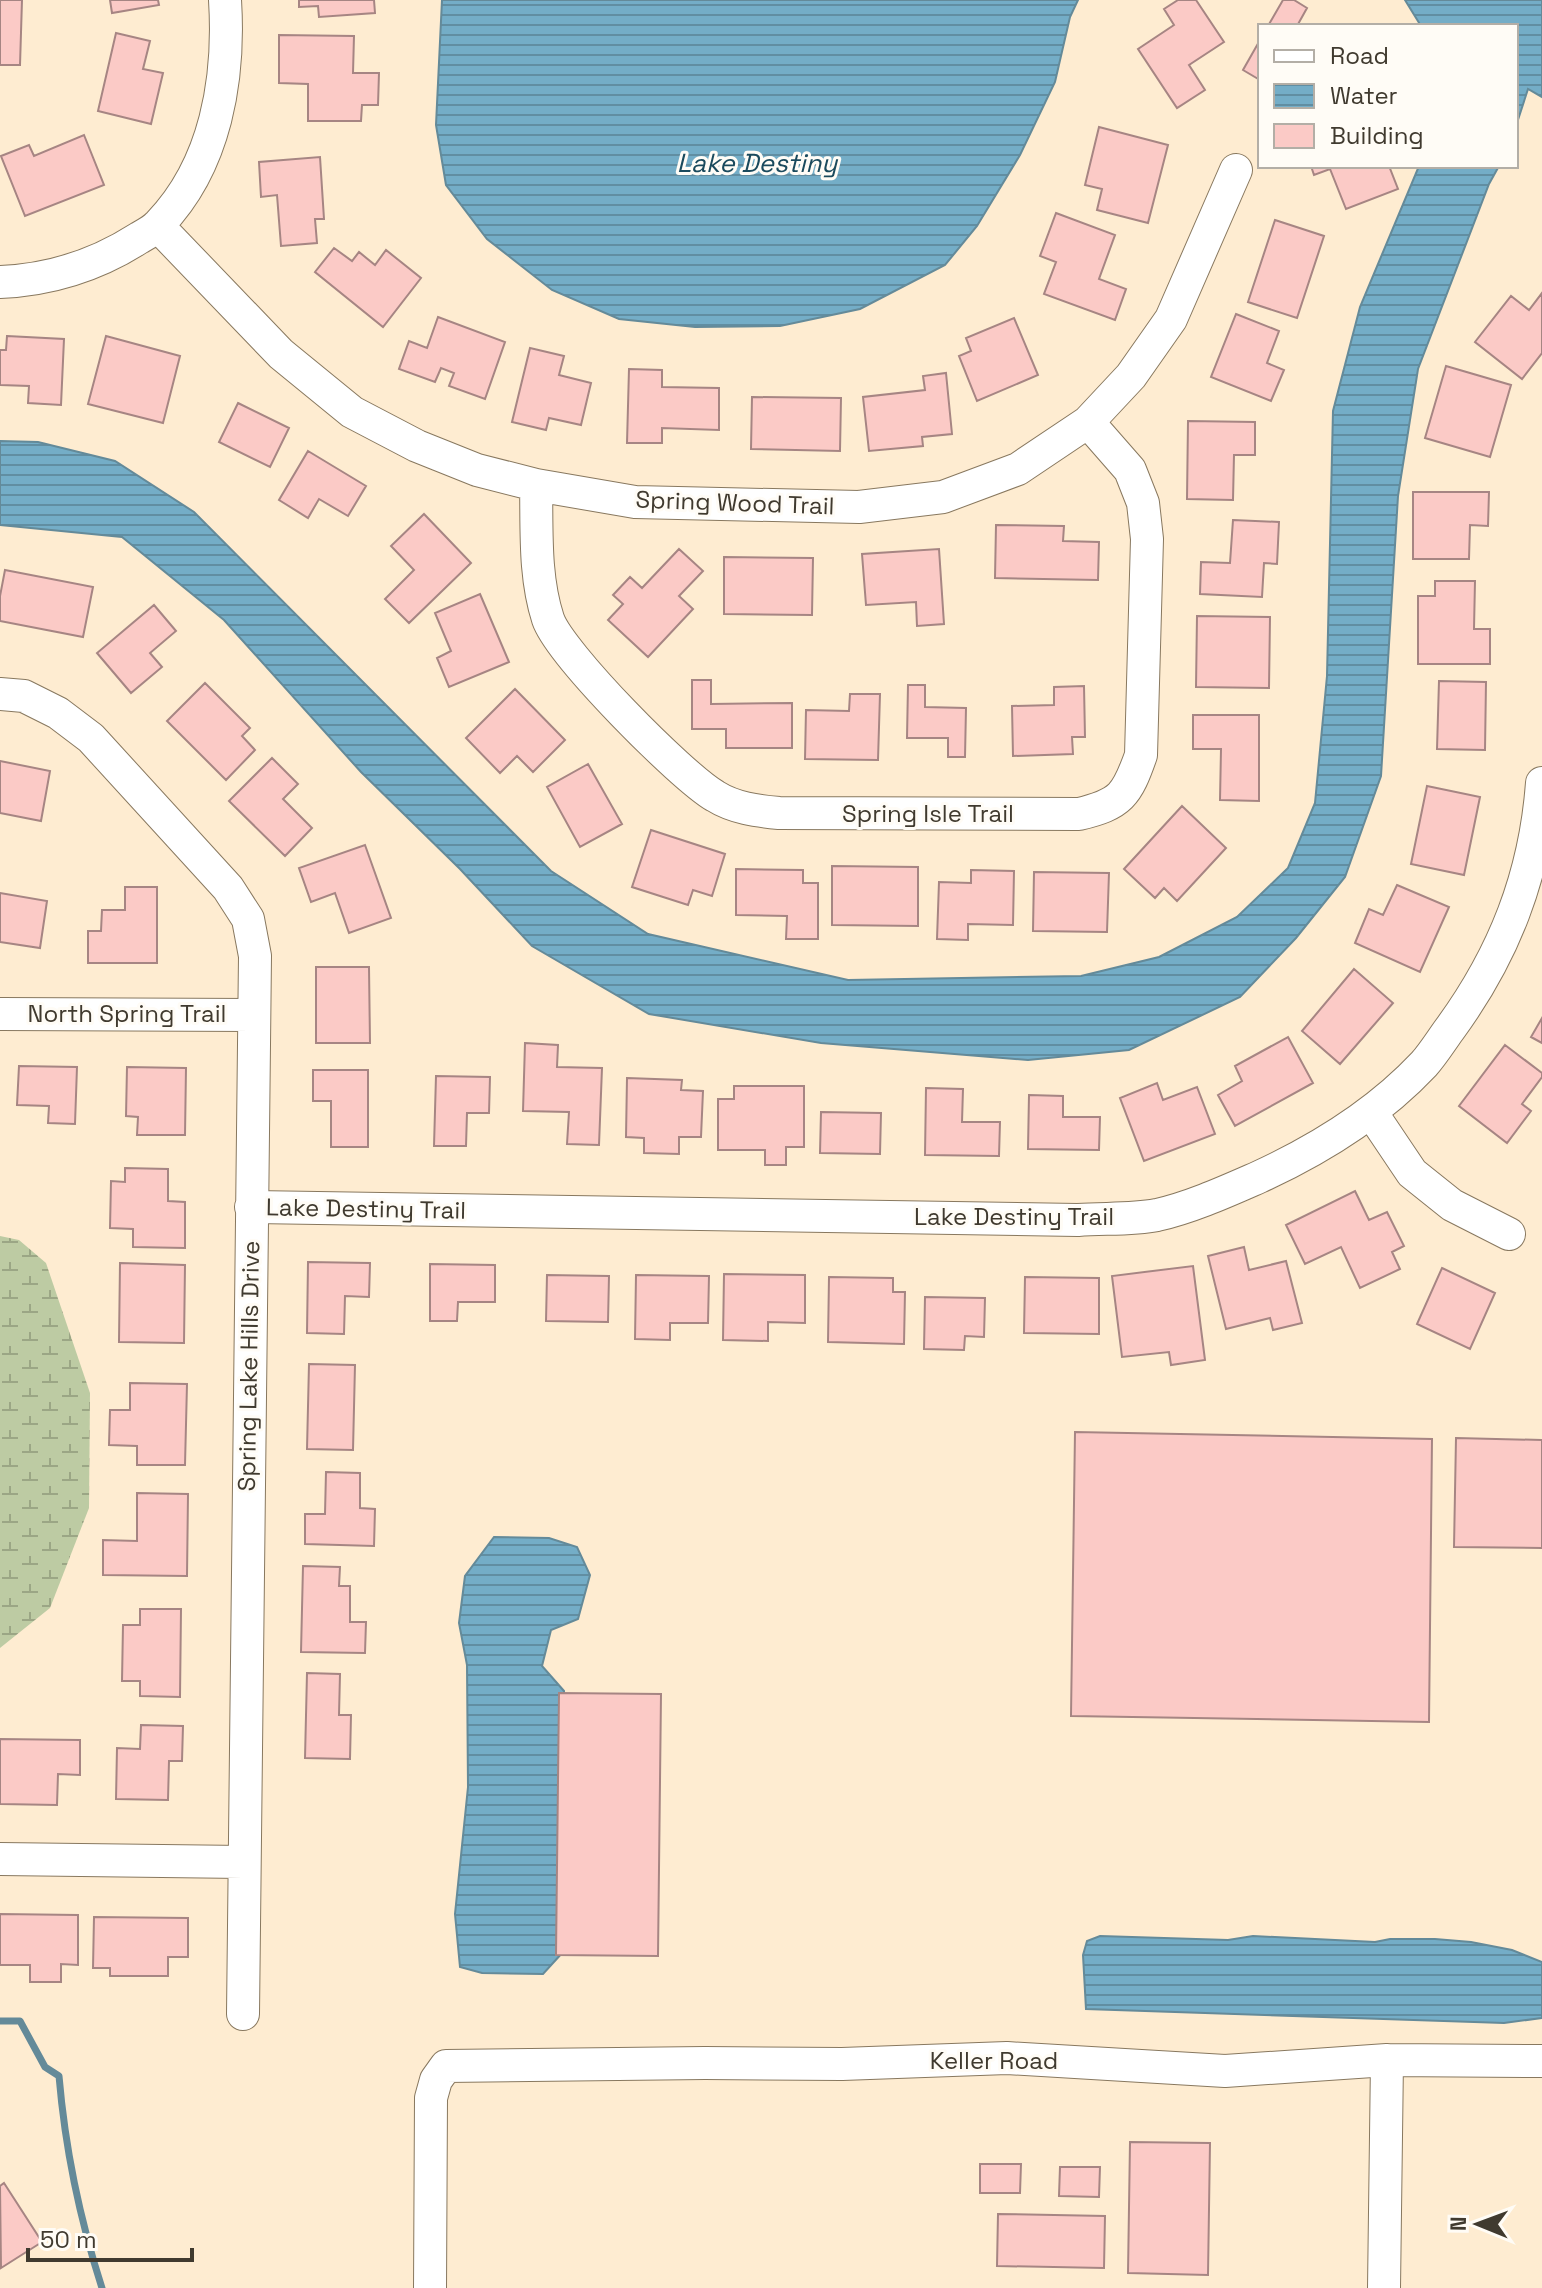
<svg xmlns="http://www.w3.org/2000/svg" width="1542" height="2288" font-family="'Space Grotesk',sans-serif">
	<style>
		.wetland { fill: url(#wetland-marsh) }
		.water { fill: url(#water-rules); stroke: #648a99; stroke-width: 2 }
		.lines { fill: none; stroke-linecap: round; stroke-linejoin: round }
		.stream { stroke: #648a99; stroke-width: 7 }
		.building { fill: #fbcac6; stroke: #a68583; stroke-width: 2 }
		.minor-casing { stroke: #88785f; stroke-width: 34 }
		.minor { stroke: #fff; stroke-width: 32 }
		.labels { text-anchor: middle; stroke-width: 6; stroke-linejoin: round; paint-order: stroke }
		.street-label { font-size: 24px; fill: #403a2f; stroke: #fffcf6 }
		.water-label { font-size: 26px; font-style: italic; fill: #1a4a5d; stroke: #fffcf6 }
	</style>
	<defs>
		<pattern id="wetland-marsh" width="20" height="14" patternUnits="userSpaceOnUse" patternTransform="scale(2)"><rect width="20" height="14" fill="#bdcba3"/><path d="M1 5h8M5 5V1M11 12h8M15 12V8" fill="none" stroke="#9ba685"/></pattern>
		<pattern id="water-rules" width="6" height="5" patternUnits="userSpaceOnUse" patternTransform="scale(2)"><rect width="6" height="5" fill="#74adc7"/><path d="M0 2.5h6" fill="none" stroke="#618ea2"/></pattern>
	</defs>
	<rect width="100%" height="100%" fill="#feecd1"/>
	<path class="wetland" d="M0 1236 19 1240 46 1263 90 1393 89 1508 50 1608 0 1648Z"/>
	<path class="water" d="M442 0H1078L1070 17 1055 82 1020 155 977 226 945 265 860 309 780 326 695 327 619 319 552 290 487 239 446 185 436 125Z
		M1405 0H1542V97L1528 89 1516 126V26H1421Z
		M1419 166H1499L1489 184 1418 369 1398 496 1381 776 1345 877 1296 938 1240 997 1129 1050 1028 1060 821 1043 649 1014 532 946 460 869 361 772 224 620 122 537 0 525V441L38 442 115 461 194 512 551 871 648 934 848 980 1081 976 1159 957 1237 917 1288 868 1315 803 1327 676 1333 411 1360 307Z
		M494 1537 549 1538 577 1547 590 1575 578 1619 551 1630 542 1666 564 1691 563 1952 543 1974 482 1973 460 1967 455 1914 468 1787 467 1665 459 1623 465 1576Z
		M1100 1936 1228 1940 1253 1936 1375 1942 1390 1939H1435L1471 1942 1512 1950 1542 1962V2018L1504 2023 1086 2009 1083 1955 1087 1941Z"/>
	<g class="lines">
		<path class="stream" d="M0 2021H20L45 2067 59 2076C65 2147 80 2220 102 2288"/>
	</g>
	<path class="building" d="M0 0H22L20 65H0Z
		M110 0H158L159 5 112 13Z
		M299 0H374L375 13 319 17 318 6 299 7Z
		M1178 0H1196L1224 42 1189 65 1205 90 1177 108 1138 49 1174 25 1164 9Z
		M1283 0H1294L1307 8 1297 26H1268Z
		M116 33 150 41 143 69 163 73 151 124 98 111Z
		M279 35 354 36 353 73H379L378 105H362L361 121H308V84L279 83Z
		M1260 40V80L1243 70Z
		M1099 127 1168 145 1148 223 1097 210 1102 189 1085 185Z
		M84 135 104 185 25 216 1 156 29 145 34 156Z
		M320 157 324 219H315L317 243 281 246 277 195 261 197 259 162Z
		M1311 166H1389L1398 189 1346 209 1330 169 1314 175Z
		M1056 213 1115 235 1099 279 1126 289 1115 320 1044 294 1056 262 1040 256Z
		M1275 220 1324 236 1297 318 1248 302Z
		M334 248 352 261 359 252 375 265 386 250 421 278 383 327 315 272Z
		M1542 293V353L1522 379 1475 342 1511 296 1529 310Z
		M1236 314 1279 331 1267 363 1284 370 1271 401 1211 377Z
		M438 317 505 342 485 399 449 386 454 373 441 368 435 382 399 369 409 341 427 348Z
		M1014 318 1038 375 977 401 959 356 971 351 966 338Z
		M7 336 64 339 61 405 28 403 29 386 0 385V350H6Z
		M106 336 180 356 163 423 88 404Z
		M530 348 564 356 559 375 591 383 581 425 549 418 546 430 512 422Z
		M1446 366 1511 385 1490 457 1425 438Z
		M629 369 662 370V387L719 388V430L662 428V443H627Z
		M946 373 952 434 922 437 923 446 869 451 863 397 925 390 923 376Z
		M752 397 841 398 840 451 751 449Z
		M238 403 289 428 270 467 219 442Z
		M1188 421 1255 422V455H1234L1233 500 1187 499Z
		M308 451 366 486 348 516 319 499 308 518 279 500Z
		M1413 492H1489L1488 526 1470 525 1469 559H1413Z
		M424 514 471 563 409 623 385 599 414 570 391 546Z
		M1233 520 1279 522 1277 564 1264 563 1262 597 1200 594 1201 562 1230 563Z
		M996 525 1064 526 1063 541 1099 542 1098 580 995 578Z
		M679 549 703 571 679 596 693 609 648 657 608 620 623 604 613 595 630 577 642 588Z
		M939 549 944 624 917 626 916 602 866 605 862 554Z
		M724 557 813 558 812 615 724 614Z
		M5 570 93 587 83 637 0 621V596Z
		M1435 581H1475L1474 629H1490V664H1418V596H1435Z
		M480 594 509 662 449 687 437 658 451 651 435 613Z
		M154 605 176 631 150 653 162 667 131 693 97 653Z
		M1197 616 1270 617 1269 688 1196 687Z
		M692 680H711V704L792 703V748H726V729H692Z
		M1439 681 1486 682 1485 750 1437 749Z
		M205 683 250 728 242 736 255 750 226 780 167 721Z
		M908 685H925V707L966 708 965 757H948V738H907Z
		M1084 686 1085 737H1072L1073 754 1013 756 1012 706 1054 705V687Z
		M515 689 565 740 533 772 517 756 500 773 466 738Z
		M850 694H880L878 760 805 759 806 710 849 711Z
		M1193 715H1259V801L1220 800 1221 749H1193Z
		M272 758 298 784 283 799 312 828 285 856 229 801Z
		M0 761 50 771 41 821 0 813Z
		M588 764 622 824 580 847 547 787Z
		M1427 786 1480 797 1464 875 1411 864Z
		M1182 806 1226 848 1177 901 1164 888 1155 898 1124 869Z
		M651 830 725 854 712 896 693 890 688 905 632 887Z
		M365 845 391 918 349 933 335 893 311 902 299 868Z
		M832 866 918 867V926L832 925Z
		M736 869 803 870V883H818V939H786L787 916 736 915Z
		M971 870 1014 871 1013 925 968 924V940L937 939 939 882 971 883Z
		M1034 872 1109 873 1107 932 1033 931Z
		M1397 885 1449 907 1420 972 1355 943 1369 909 1383 915Z
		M125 887H157V963H88V931H101L102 910H125Z
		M0 893 47 901 40 948 0 942Z
		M316 967H369L370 1043H316Z
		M1354 969 1393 1003 1340 1064 1302 1031Z
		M1542 1018V1043L1531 1037Z
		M1288 1037 1313 1083 1235 1126 1218 1095 1242 1081 1235 1066Z
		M525 1043 558 1045 557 1067 602 1068 599 1145 567 1144 569 1112 523 1111Z
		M1505 1045 1542 1073V1077L1522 1104 1531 1111 1507 1143 1459 1106Z
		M19 1066 77 1067 75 1124 48 1123 49 1106 17 1105Z
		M127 1067 186 1068 185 1135H137L138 1117 126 1116Z
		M313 1070H368V1147H331V1101H313Z
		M436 1076 490 1077 489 1113H467L466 1146H434Z
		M627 1078 682 1080 681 1090 703 1091 701 1137H679V1154L644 1153V1138L626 1137Z
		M1157 1083 1163 1100 1197 1087 1215 1134 1144 1161 1120 1098Z
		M734 1086H804V1147H786V1165H765V1150H718V1099H734Z
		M926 1088 963 1089 962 1122H1000L999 1156 925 1155Z
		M1029 1095 1063 1096V1117H1100L1099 1150 1028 1149Z
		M821 1112 881 1113 880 1154 820 1153Z
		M125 1168 168 1169V1201L185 1202V1248L133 1247V1229L110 1228 111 1181 125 1182Z
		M1355 1191 1369 1220 1387 1212 1404 1246 1392 1252 1400 1269 1360 1288 1341 1247 1305 1264 1286 1225Z
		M1244 1247 1249 1270 1286 1261 1302 1323 1273 1330 1270 1318 1226 1329 1208 1256Z
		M308 1262 370 1263 369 1297 345 1296 344 1334 307 1333Z
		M120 1263 185 1265 184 1343 119 1342Z
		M430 1264 495 1265V1302H458L457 1321H430Z
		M1193 1266 1205 1360 1171 1365 1169 1352 1122 1357 1112 1276Z
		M1442 1268 1495 1293 1470 1349 1417 1324Z
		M724 1274 805 1275V1323L768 1322V1341L723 1340Z
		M547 1275 609 1276 608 1322 546 1321Z
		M636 1275 709 1276 708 1323H670V1340L635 1339Z
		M829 1277 893 1278V1292H905L904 1344 828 1342Z
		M1025 1277 1099 1278V1334L1024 1333Z
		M925 1297 985 1298 984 1337 965 1336 964 1350 924 1349Z
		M309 1364 355 1365 353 1450 307 1449Z
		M130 1383 187 1384 185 1465H137V1446L109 1445 110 1410H130Z
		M1075 1432 1432 1439 1429 1722 1071 1716Z
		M1456 1438 1542 1440V1548L1454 1547Z
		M326 1472 360 1473V1508L375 1509 374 1546 305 1544V1514H325Z
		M137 1493 188 1494 187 1576 103 1575V1540L137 1541Z
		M303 1566 340 1567 339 1586H350V1622H366L365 1653 301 1652Z
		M140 1609H181L180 1697 140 1696V1681H122L123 1625H140Z
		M307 1673 340 1674 339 1715H351L350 1759 305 1758Z
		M559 1693 661 1694 658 1956 556 1955Z
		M141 1725 183 1726 182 1761H169L168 1800 116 1799 117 1748 140 1749Z
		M0 1739 80 1740V1775L58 1774 57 1805 0 1804Z
		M0 1914 78 1915V1965L61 1964V1982H30V1965H0Z
		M94 1917 188 1918V1957H168V1976H110V1968H93Z
		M1130 2142 1210 2143 1208 2275 1128 2273Z
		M980 2164H1021L1020 2193H980Z
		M1060 2167H1100L1099 2197 1059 2196Z
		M4 2183 42 2242 1 2268 0 2186Z
		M998 2214 1105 2216 1104 2268 997 2266Z"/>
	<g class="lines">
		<g class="minor-casing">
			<path id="minor" d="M158 226 281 354 352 412 417 446 477 470 536 485 635 502 859 507 943 497 1018 469 1088 422 1131 376 1171 319 1236 170
				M0 282C50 280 97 265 139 238 146 234 154 230 159 224 216 165 230 79 225 0
				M536 485C537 529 534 576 548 619 560 654 681 776 715 796 734 808 757 811 779 813L1079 814C1121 804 1127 795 1141 755L1147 539 1143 503 1130 470 1088 422
				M0 694 24 696 58 713 91 738 228 888 248 919 255 956 243 2014
				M0 1014 254 1015
				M1371 1112 1412 1173 1452 1205 1509 1234
				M251 1207 1078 1220C1104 1218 1132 1220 1157 1215 1192 1207 1227 1191 1259 1177 1320 1149 1378 1113 1424 1064 1433 1054 1441 1041 1449 1030 1504 955 1535 876 1542 783
				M0 1859 243 1862
				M430 2288 431 2098 436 2080 446 2066 705 2063 842 2064 1007 2058 1225 2071 1387 2060 1542 2061
				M1384 2288 1387 2060"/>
		</g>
		<use href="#minor" class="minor"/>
	</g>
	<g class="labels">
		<g class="street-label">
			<text transform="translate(735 503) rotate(2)" y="8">Spring Wood Trail</text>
			<text x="928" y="822">Spring Isle Trail</text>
			<text x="127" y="1022">North Spring Trail</text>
			<text transform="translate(366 1209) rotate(1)" y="8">Lake Destiny Trail</text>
			<text x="1014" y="1225">Lake Destiny Trail</text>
			<text transform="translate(249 1366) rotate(-89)" y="8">Spring Lake Hills Drive</text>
			<text x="994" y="2069">Keller Road</text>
		</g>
		<g class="water-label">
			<text x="757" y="172">Lake Destiny</text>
		</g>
	</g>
	<rect x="1258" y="24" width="260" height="144" fill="#fffcf6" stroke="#b3aea6" stroke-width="2"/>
	<rect x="1274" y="50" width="40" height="12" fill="#ffffff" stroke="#b3aea6" stroke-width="2"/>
	<text x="1330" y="64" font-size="24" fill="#403a2f">Road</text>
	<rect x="1274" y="84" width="40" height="24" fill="url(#water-rules)" stroke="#b3aea6" stroke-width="2"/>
	<text x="1330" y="104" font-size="24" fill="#403a2f">Water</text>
	<rect x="1274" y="124" width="40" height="24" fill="#fbcac6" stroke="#b3aea6" stroke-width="2"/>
	<text x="1330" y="144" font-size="24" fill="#403a2f">Building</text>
	<g transform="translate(1478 2224) rotate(271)" stroke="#fffcf6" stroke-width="6" paint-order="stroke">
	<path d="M0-6L14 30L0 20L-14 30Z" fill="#403a2f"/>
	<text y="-12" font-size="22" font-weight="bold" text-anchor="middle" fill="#403a2f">N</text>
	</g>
	<path d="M28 2248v12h164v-12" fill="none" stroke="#403a2f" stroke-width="4"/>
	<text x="40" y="2248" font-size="24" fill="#403a2f" stroke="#fffcf6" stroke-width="6" paint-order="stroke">50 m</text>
</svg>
